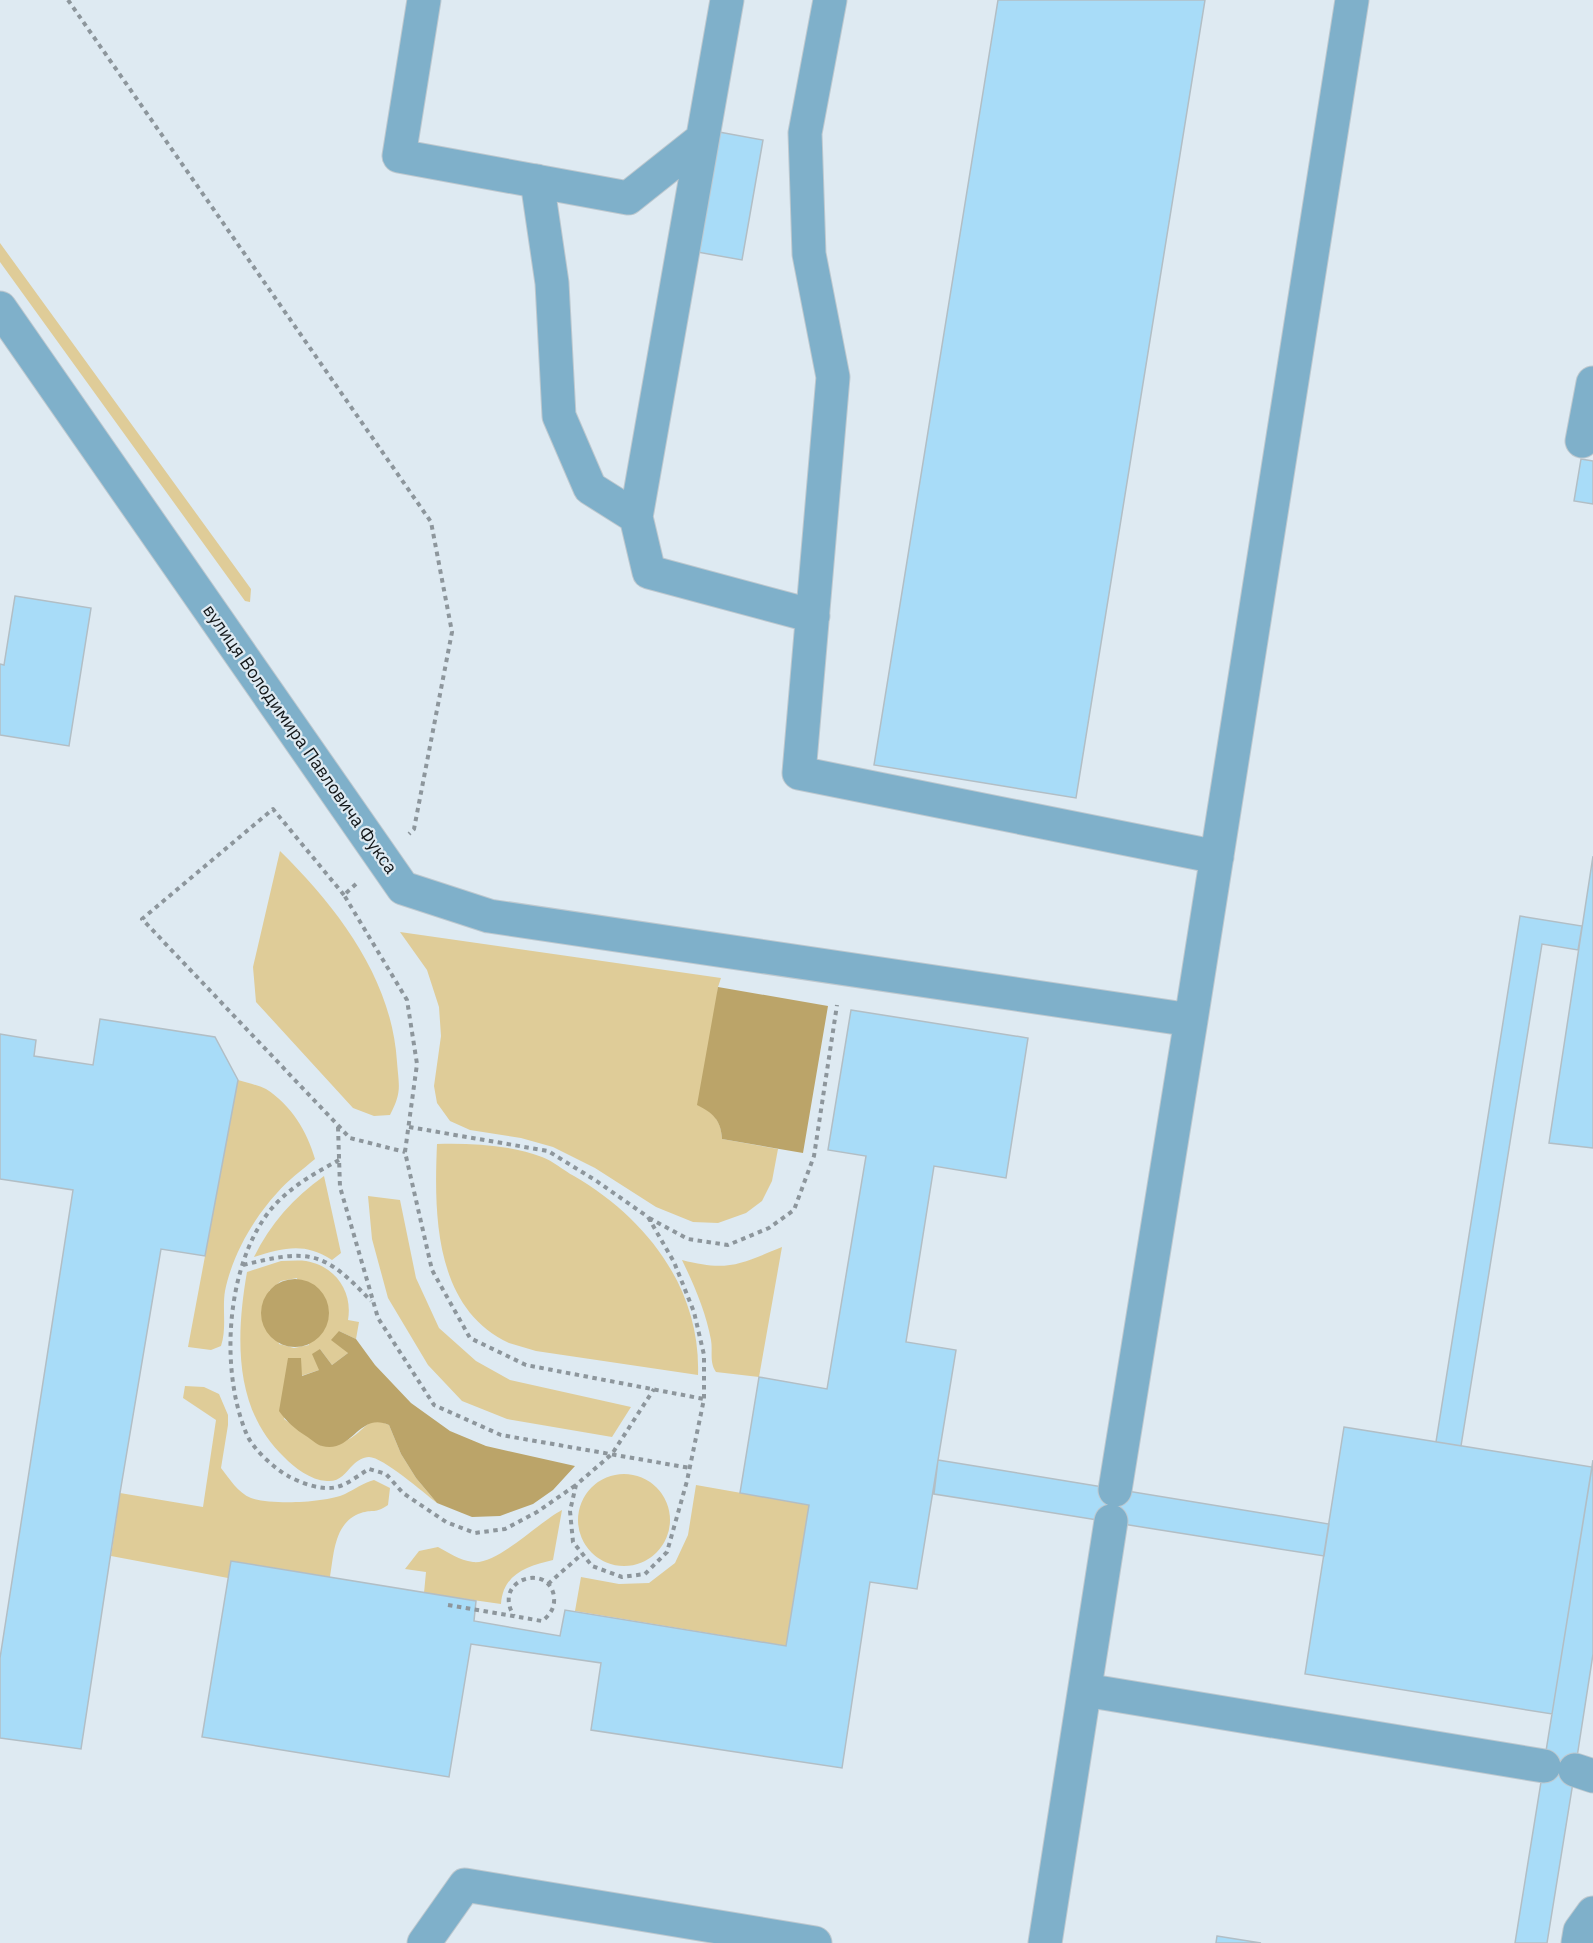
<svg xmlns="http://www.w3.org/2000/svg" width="1593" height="1943" font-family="'IBM Plex Sans',sans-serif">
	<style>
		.green { fill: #dfcc98; fill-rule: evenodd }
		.water { fill: #bba469 }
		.building { fill: #a8dcf8; stroke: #b2bec5; stroke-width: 1.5 }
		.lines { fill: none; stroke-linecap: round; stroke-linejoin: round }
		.minor-casing { stroke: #bdc8cf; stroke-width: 35 }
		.path { stroke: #8d969c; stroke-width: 4; stroke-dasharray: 4.5 4.5; stroke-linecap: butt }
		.minor { stroke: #7fb0ca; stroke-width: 33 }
		.labels { text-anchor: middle; stroke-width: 4.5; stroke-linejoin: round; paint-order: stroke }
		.street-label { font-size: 18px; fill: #121618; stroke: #deeaf2 }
	</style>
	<rect width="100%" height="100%" fill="#deeaf2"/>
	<path class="green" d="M0 243 251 589 250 602 245 601 0 262Z
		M280 851C338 908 392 979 397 1062 399 1087 402 1092 390 1115L374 1116 353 1108 256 1002 253 967Z
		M400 932 721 978 718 987 709 1111C719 1120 721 1126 722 1139L778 1149 772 1181 762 1201 746 1213 718 1223 693 1222 656 1207 595 1168 553 1147 521 1138 470 1130 450 1121 437 1103 434 1086 441 1036 439 1007 427 970Z
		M238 1080C247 1083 258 1085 266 1089 291 1105 307 1131 315 1159 302 1170 288 1180 277 1193 253 1219 232 1256 225 1291 222 1309 227 1328 221 1346L211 1350 188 1347Z
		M437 1144C470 1143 511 1145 542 1157 553 1161 563 1170 574 1176 646 1218 701 1288 698 1375L536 1351C527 1348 518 1346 509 1343 434 1308 434 1214 437 1144Z
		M324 1176 341 1253 332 1260C304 1242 284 1248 254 1257 270 1224 294 1197 324 1176Z
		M368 1196 400 1200 416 1278 439 1328 476 1361 510 1380 631 1407 612 1437 507 1419 462 1401 428 1365 388 1298 372 1239Z
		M782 1247 759 1377 716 1372C709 1362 713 1351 711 1340 706 1312 694 1285 682 1260 728 1272 740 1264 782 1247Z
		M281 1261C289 1261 298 1260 306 1261 335 1266 353 1291 348 1320L359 1322 356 1339 339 1331 348 1353 332 1365 320 1349 319 1370 301 1376 284 1419 322 1446C331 1444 343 1443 351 1438 366 1429 368 1415 389 1425L401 1454 416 1478 437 1503C424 1493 383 1457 369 1457 363 1457 357 1461 353 1465 345 1473 340 1482 327 1481 310 1480 295 1468 284 1457 233 1409 236 1335 247 1272ZM297 1278 309 1345 294 1348 279 1344 269 1291 281 1281Z
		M185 1386 204 1387 219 1394 228 1415V1425L221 1468C229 1478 238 1493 251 1498 271 1505 325 1503 345 1494 355 1489 363 1483 374 1480L390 1488 388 1505C375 1514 373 1509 361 1513 334 1522 334 1554 330 1577L231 1561 228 1578 111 1556 120 1493 203 1507 216 1420 183 1398Z
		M578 1520a46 46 0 1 1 92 0a46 46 0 1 1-92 0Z
		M696 1485 809 1505 786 1646 575 1611 581 1577 619 1584 649 1583 675 1563 688 1535Z
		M562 1510 553 1560C527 1566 503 1574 501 1604L424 1593 426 1572 405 1569 419 1551 438 1547C449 1553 459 1560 473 1562 497 1565 539 1522 562 1510Z"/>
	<path class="water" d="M718 987 828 1006 803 1153 722 1139C721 1120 713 1113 697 1105Z
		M261 1313a34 34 0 1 1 68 0a34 34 0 1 1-68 0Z
		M339 1331 356 1339 375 1365 411 1403 450 1431 486 1446 575 1466 553 1490 533 1504 500 1516 472 1517 437 1503 416 1478 401 1454 389 1425C359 1411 352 1454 322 1446 317 1445 311 1439 306 1436 296 1430 286 1421 279 1411L288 1358H301L302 1376 319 1370 312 1354 320 1349 332 1365 348 1353 331 1340Z"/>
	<path class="building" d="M998 0H1205L1076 798 874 765Z
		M719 132 763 140 742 260 697 252Z
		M1581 459 1593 461V504L1574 501Z
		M15 596 91 608 69 746 0 735V664L4 665Z
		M1593 856V1148L1549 1143Z
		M1520 916 1582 926 1578 950 1542 944 1461 1446 1436 1442Z
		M851 1010 1028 1038 1006 1178 934 1166 906 1342 956 1350 917 1589 870 1582 842 1768 591 1730 601 1663 471 1644 449 1777 202 1737 231 1561 476 1601 474 1621 560 1636 565 1610 786 1646 809 1505 740 1493 759 1377 827 1389 866 1156 828 1150Z
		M100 1019 215 1037 238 1080 205 1256 161 1249 120 1493 81 1749 0 1738V1658L73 1190 0 1179V1034L36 1040 34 1056 93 1065Z
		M1344 1427 1592 1467 1552 1714 1305 1674Z
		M938 1460 1329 1524 1324 1556 934 1494Z
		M1593 1460V1654L1575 1770 1547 1943H1515Z
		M1217 1936 1261 1943H1216Z"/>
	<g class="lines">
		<g class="minor-casing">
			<path id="minor" d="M424 0 399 156 628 198 701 140
				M727 0 636 517 649 572 813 616
				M830 0 805 133 809 254 833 377 799 773 1217 857
				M537 181 552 283 559 416 590 488 636 517
				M0 308 403 888 489 916 1191 1020 1352 0
				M1582 441 1593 383
				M1115 1490 1191 1020
				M1085 1690 1544 1766
				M1575 1770 1593 1776
				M424 1943 465 1885 815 1943
				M1045 1943 1111 1521
				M1578 1943 1580 1931 1593 1913"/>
		</g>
		<path class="path" d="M68 0 431 522 452 632 414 829 409 834
			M356 884 344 895 407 1000 417 1064 405 1152 432 1270 470 1338 526 1365 704 1399
			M344 895 273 809 142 919 350 1138 405 1152
			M338 1127 340 1187 378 1318 434 1405 501 1435 690 1468
			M409 1127 548 1151 595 1180 648 1217 674 1262 694 1312 704 1355V1399L687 1481 667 1552 645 1574 622 1577 592 1566 573 1542 570 1511 576 1485 612 1454 654 1389
			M339 1160C315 1173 290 1187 272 1208 226 1263 219 1370 247 1435 253 1449 275 1469 288 1476 301 1483 322 1491 337 1487 348 1484 359 1475 369 1469L386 1474 403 1493 446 1522 475 1533 505 1529 537 1512 576 1485
			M649 1218 688 1239 728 1245 769 1228 794 1210 814 1156 837 1005
			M243 1265C309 1249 323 1250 371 1301
			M548 1584 582 1554
			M448 1605 542 1621C550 1615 555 1608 554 1597 550 1562 491 1579 514 1616"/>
		<use href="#minor" class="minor"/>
	</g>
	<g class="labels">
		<g class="street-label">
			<text transform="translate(300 739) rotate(55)" y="6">вулиця Володимира Павловича Фукса</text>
		</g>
	</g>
</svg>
